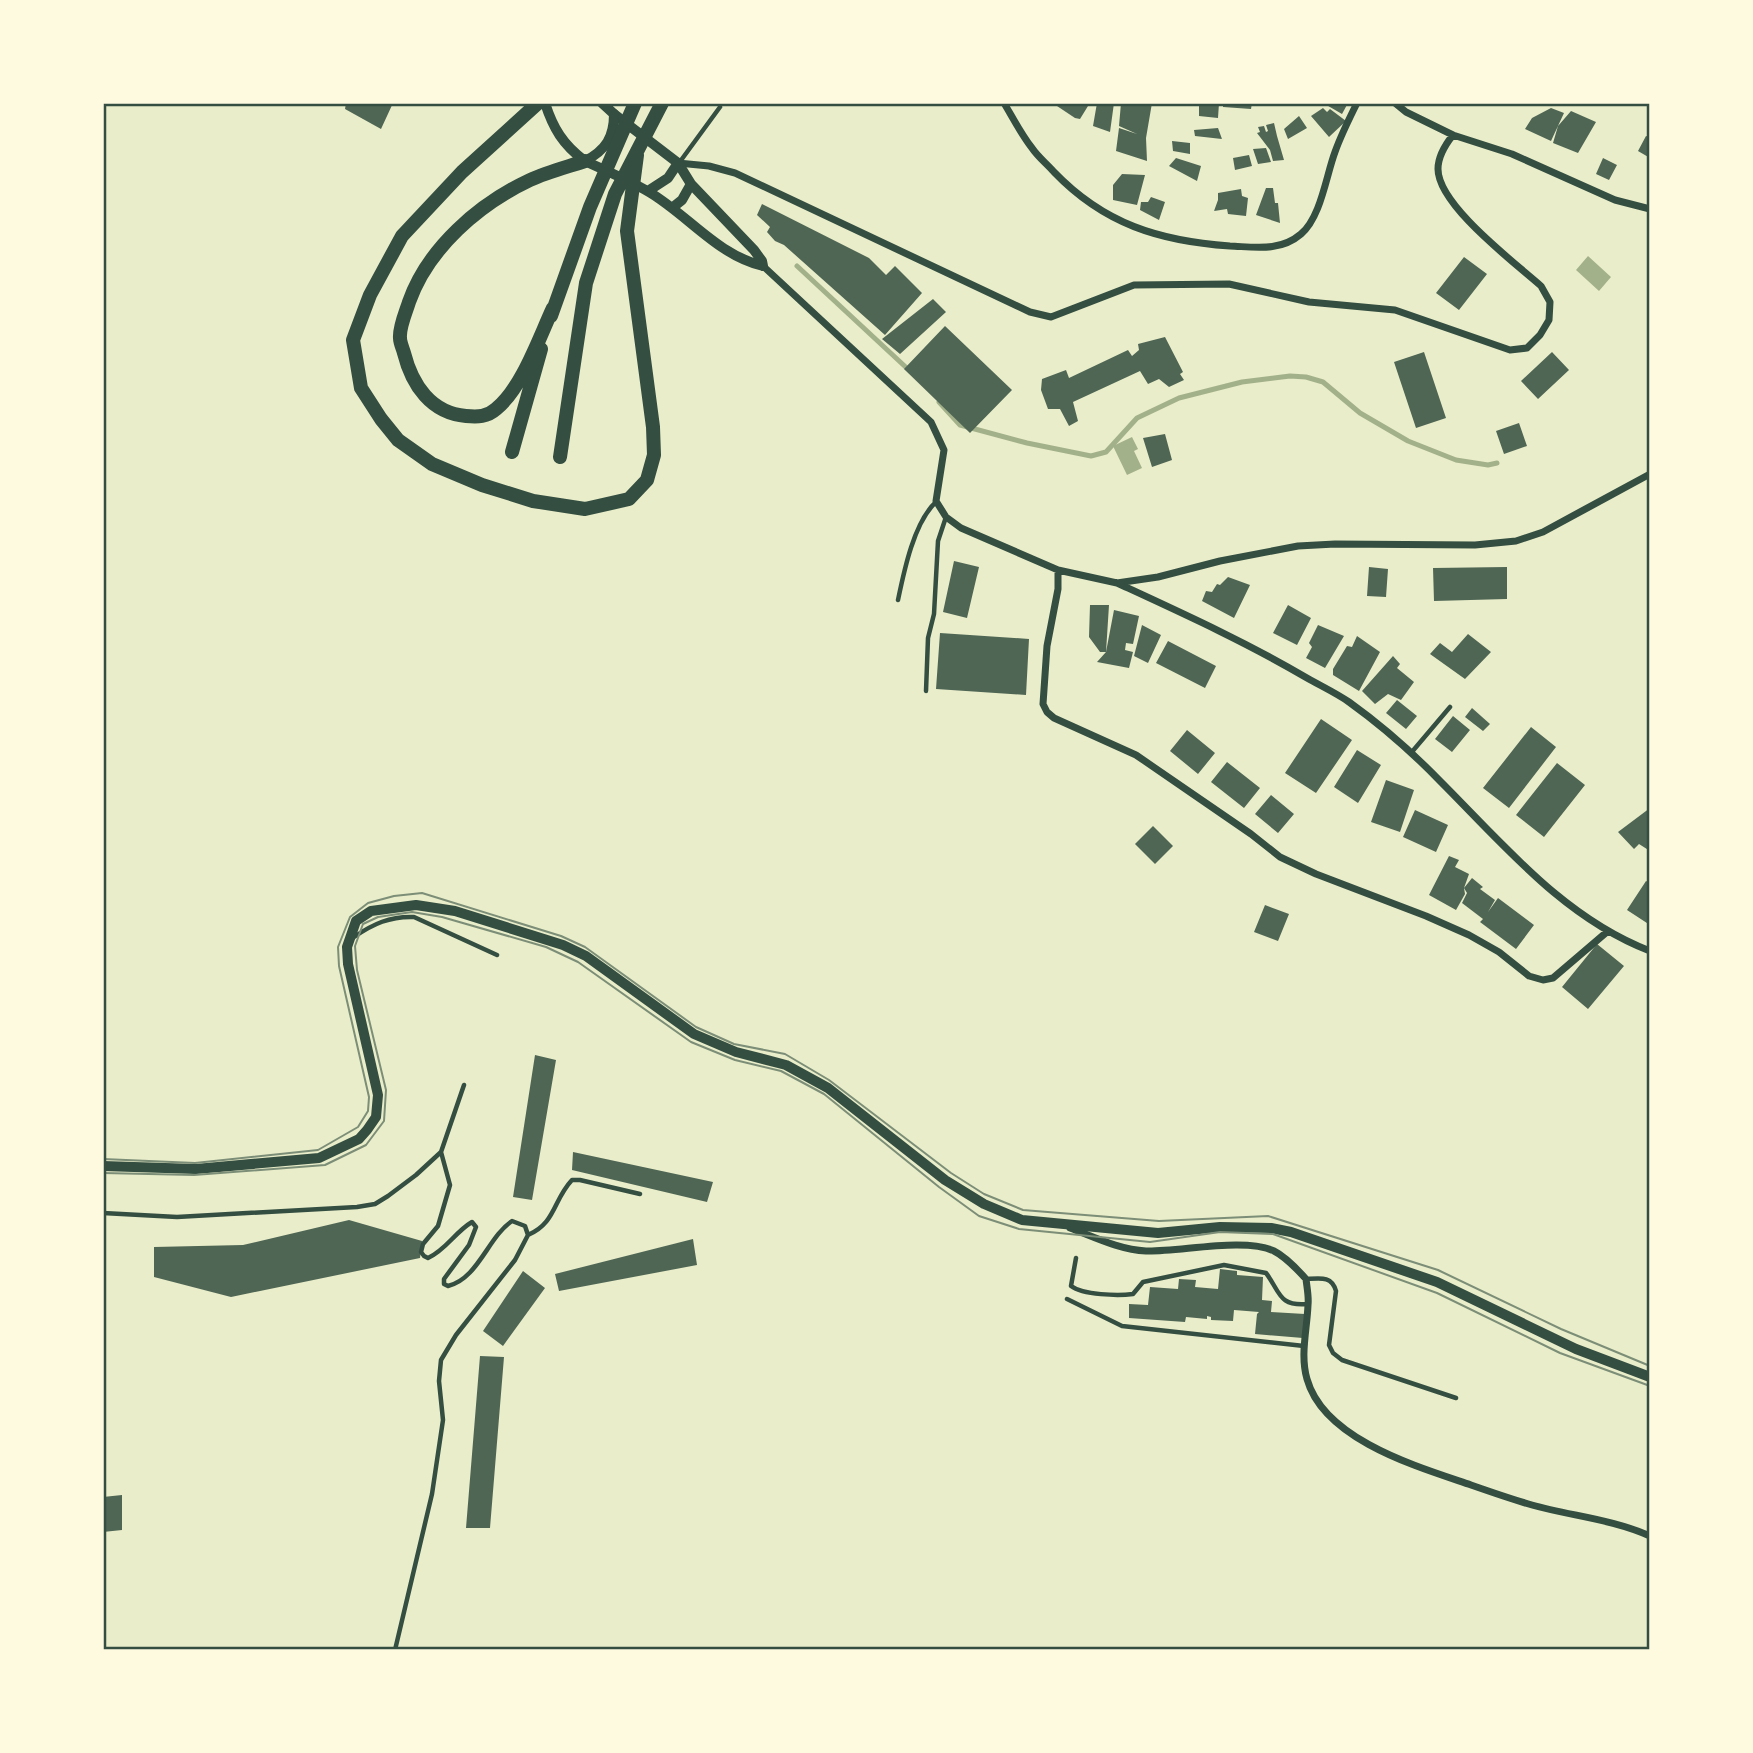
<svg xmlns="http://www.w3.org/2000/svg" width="1753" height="1753" font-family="Helvetica,sans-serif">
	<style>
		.water { fill: #a3b18a }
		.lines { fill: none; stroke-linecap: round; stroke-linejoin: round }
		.stream { stroke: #a3b18a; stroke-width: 5 }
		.building { fill: #4f6655 }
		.service { stroke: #344e41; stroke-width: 4.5 }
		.minor { stroke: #344e41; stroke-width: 7 }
		.tertiary { stroke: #344e41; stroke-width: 10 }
		.secondary { stroke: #344e41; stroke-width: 10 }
		.motorway { stroke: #344e41; stroke-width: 14 }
		.tram { stroke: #7c8e77; stroke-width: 2 }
		.neatline { fill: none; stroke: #344e41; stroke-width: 2.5 }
	</style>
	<rect width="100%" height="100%" fill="#e9edc9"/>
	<path class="water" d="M1588 256 1611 277 1599 291 1576 270Z
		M1132 437 1138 449 1134 451 1142 468 1127 475 1113 446Z"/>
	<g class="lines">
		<path class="stream" d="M797 266 911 372
			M939 402 960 425 1027 443 1091 456 1106 452 1137 418 1179 398 1242 382 1290 376 1306 377 1323 382 1360 413 1408 441 1456 460 1488 465 1497 463"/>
	</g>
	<path class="building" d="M346 103H393L381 129 345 109Z
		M1059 103H1087L1088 106 1080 119 1075 118 1057 106Z
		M1097 103H1114L1110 132 1093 126Z
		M1121 103H1152L1146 138 1147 161 1116 151 1119 128 1137 134 1119 126Z
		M1199 103H1219L1218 118 1199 116Z
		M1223 103H1252L1251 109 1223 107Z
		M1323 103H1348L1342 114Z
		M1323 108 1327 112 1330 109 1346 121 1329 137 1311 116Z
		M1551 108 1564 113 1551 141 1525 129 1532 118Z
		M1571 111 1596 122 1578 153 1553 143 1558 126Z
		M1299 116 1307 128 1288 139 1284 129Z
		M1274 123 1277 136 1284 160 1273 161 1270 150 1257 133 1260 132 1258 127 1264 126 1266 132 1268 131 1266 125Z
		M1218 128 1222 139 1195 136 1194 130Z
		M1646 136 1650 137V158L1638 151Z
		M1172 141 1190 143V154L1173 151Z
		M1266 148 1271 162 1258 164 1253 149Z
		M1249 155 1252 166 1235 170 1233 158Z
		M1176 158 1201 166 1197 181 1169 166Z
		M1603 158 1617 165 1609 180 1596 174Z
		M1122 174 1145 175 1137 205 1113 200V185Z
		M1266 188H1273L1275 203H1278L1280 223 1256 215Z
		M1241 189 1242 196 1248 198 1246 216 1228 214 1227 209 1214 211 1218 200V193Z
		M1151 197 1165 202 1159 220 1140 210 1141 202H1148Z
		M762 204 869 258 886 275 895 266 922 293 885 335 784 245 775 241 767 232 770 227 757 215Z
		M1464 257 1487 274 1459 310 1436 293Z
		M933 299 946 312 900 354 882 339Z
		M945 326 1012 390 970 433 904 369Z
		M1165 337 1183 372 1180 374 1184 380 1169 387 1159 379 1148 384 1140 371 1073 402 1078 421 1069 426 1060 409H1048L1041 390 1042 379 1066 370 1069 378 1128 350 1132 356 1139 350 1138 344Z
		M1424 352 1446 418 1416 428 1394 362Z
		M1552 352 1569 370 1538 399 1521 381Z
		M1519 423 1527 446 1504 454 1496 431Z
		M1165 434 1172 460 1152 467 1143 438Z
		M954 561 979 567 967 618 943 612Z
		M1369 567 1388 569 1386 597 1367 596Z
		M1507 567V599L1434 601 1433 568Z
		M1228 577 1250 585 1234 618 1202 601 1206 591 1212 592 1217 584 1220 585Z
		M1090 605H1109L1106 652 1114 610 1139 616 1133 644 1126 643 1125 650 1133 652 1129 668 1097 662 1106 652H1100L1089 637Z
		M1288 605 1311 618 1297 645 1273 633Z
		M1142 625 1161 635 1148 663 1134 656Z
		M1318 625 1344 636 1325 668 1306 658 1312 647 1309 643Z
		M940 633 1029 639 1026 695 936 689Z
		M1468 634 1491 652 1465 679 1430 654 1440 643 1452 652Z
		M1357 636 1380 652 1359 691 1333 675V669L1347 646 1352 647Z
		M1168 641 1216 666 1205 688 1156 663Z
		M1393 656 1400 664 1397 668 1414 682 1401 700 1388 694 1375 704 1362 691Z
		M1397 700 1417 716 1406 729 1386 713Z
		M1472 708 1490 724 1483 731 1465 717Z
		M1453 716 1470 730 1452 752 1435 739Z
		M1321 719 1352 740 1316 793 1285 773Z
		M1531 727 1556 747 1509 808 1483 788Z
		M1187 730 1215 753 1198 774 1170 751Z
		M1357 750 1381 765 1358 803 1334 787Z
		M1227 762 1260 788 1244 808 1211 782Z
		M1557 763 1585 785 1544 837 1516 815Z
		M1386 780 1414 790 1400 832 1371 822Z
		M1271 795 1294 814 1278 833 1255 814Z
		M1650 808V851L1639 844 1634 849 1618 832Z
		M1415 810 1448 825 1436 852 1403 837Z
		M1153 826 1173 846 1155 864 1135 844Z
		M1449 856 1459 860 1455 867 1469 874 1464 888 1472 878 1483 887 1480 889 1495 900 1488 912 1498 898 1534 925 1516 949 1480 922 1483 919 1462 903 1467 893 1464 888 1465 894 1456 910 1429 895Z
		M1646 881 1650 883V925L1627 910Z
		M1265 905 1289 914 1278 941 1254 932Z
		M1597 944 1624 966 1588 1009 1562 987Z
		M535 1055 556 1060 532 1200 513 1197Z
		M573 1152 713 1182 707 1202 572 1170Z
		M349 1220 422 1241 420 1258 231 1297 154 1277V1247L243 1245Z
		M693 1239 697 1265 559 1291 555 1274Z
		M1220 1269 1237 1271V1275L1263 1277 1262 1300 1272 1301 1271 1312 1305 1314 1303 1338 1255 1334 1257 1314 1259 1312 1234 1310 1233 1321 1211 1320V1317L1207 1316V1319L1186 1317 1185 1322 1129 1318V1304L1148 1305 1150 1287 1178 1289 1179 1279 1196 1280 1195 1287 1218 1289Z
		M523 1271 545 1288 503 1346 483 1331Z
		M480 1356 504 1357 490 1528H466Z
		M122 1495V1530L103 1532V1497Z"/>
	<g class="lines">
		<path class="service" d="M679 163 720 107
			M898 600C904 571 914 522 936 502
			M926 691 928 638 934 614 938 541 946 517
			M1411 753 1450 707
			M354 937C373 924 390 916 414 917L497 955
			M103 1213 177 1217 357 1207 375 1204 388 1196 416 1175 441 1152 464 1085
			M528 1235C556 1223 553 1200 572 1180H580L640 1194
			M1076 1258 1071 1286C1083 1295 1118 1296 1133 1294L1143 1282 1224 1265 1266 1273C1280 1291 1278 1307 1308 1304
			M1307 1279C1321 1278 1332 1276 1336 1291L1329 1345 1333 1353 1342 1360 1456 1398
			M1067 1299 1122 1326 1304 1346
			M395 1650 432 1494 443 1420 439 1381 441 1360 456 1335 515 1260 528 1235 525 1226 512 1221C488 1237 478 1279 448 1286L444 1284V1279L469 1245 476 1227 472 1222C455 1232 446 1250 428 1258L424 1256 421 1252 423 1244 438 1226 450 1185 441 1152"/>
		<path class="minor" d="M1004 103C1013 118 1021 134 1032 148 1038 157 1047 164 1054 172 1104 224 1159 241 1230 246 1255 247 1280 252 1301 234 1321 217 1326 176 1335 152 1341 135 1349 119 1357 103
			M1453 135 1512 154 1615 200 1650 209
			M678 163 709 166 735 173 1030 312 1051 317 1134 285 1229 284 1309 302 1395 310 1510 350 1527 348 1540 335 1549 320 1550 302 1541 286C1514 262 1438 205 1438 169 1438 156 1445 145 1453 135L1406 112 1395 103
			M763 266 931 422 944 450 936 501 946 517 961 528 1058 570 1117 583 1158 577 1220 561 1298 546 1335 544 1475 545 1516 541 1543 532 1650 474
			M1058 570V589L1047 646 1043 704 1047 712 1054 718 1136 755 1251 834 1280 857 1316 874 1426 916 1469 935 1499 952 1529 976 1543 980 1553 978 1608 931
			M1117 583C1182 613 1246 642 1307 678 1321 686 1336 693 1349 702 1381 725 1413 753 1441 782 1504 845 1564 918 1650 951
			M1070 1228C1094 1237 1120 1250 1146 1251 1180 1252 1245 1237 1274 1251 1286 1257 1297 1269 1306 1279 1307 1288 1309 1297 1308 1305 1307 1330 1300 1355 1307 1379 1324 1440 1418 1467 1471 1485 1491 1492 1511 1499 1532 1505 1571 1516 1612 1519 1650 1536"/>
		<path class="tertiary" d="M614 114 678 163 691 184 754 250 762 261 763 266
			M585 161C606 171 629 180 649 192 688 215 717 255 763 266
			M648 191 668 178 678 163
			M672 208 682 200 691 184
			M103 1166 196 1169 319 1158 359 1139 367 1130 376 1117 378 1095 348 964 347 947 356 921 371 911 416 905 455 911 563 945 586 956 694 1034 736 1052 786 1065 828 1088 945 1180 984 1204 1022 1220 1158 1233 1220 1227 1271 1228 1291 1232 1437 1282 1576 1349 1650 1377"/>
		<path class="secondary" d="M545 103C553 128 563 145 585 161 606 150 614 137 614 114L602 103"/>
		<path class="motorway" d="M538 103 462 172 402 236 370 295 353 340 361 388 381 419 398 440 432 464 482 485 533 501 585 509 629 499 647 480 654 455 653 427 627 231 637 155
			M553 308C539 338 522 388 496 409 487 417 478 417 466 416 431 413 412 385 404 353 403 349 400 343 400 338 399 327 406 312 409 302 428 248 479 204 530 180 547 172 567 167 585 161
			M551 316 590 207 635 103
			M512 452 541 349
			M560 457 586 283 615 194 662 103"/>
		<path class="tram" d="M103 1159 195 1163 318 1150 358 1127 368 1111 369 1097 339 966 338 947 350 917 368 903 394 896 422 893 561 936 585 947 696 1027 734 1044 785 1054 829 1080 951 1173 984 1194 1023 1210 1159 1221 1268 1216 1438 1270 1561 1329 1650 1366
			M103 1173 194 1175 325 1165 366 1145 384 1121 386 1090 357 970 355 946 363 924 378 917 412 912 442 917 546 947 578 962 691 1042 735 1060 781 1071 824 1094 939 1187 979 1216 1019 1229 1150 1242 1220 1232 1273 1234 1437 1293 1560 1353 1650 1386"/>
	</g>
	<rect width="1753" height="1753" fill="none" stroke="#fefae0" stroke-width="210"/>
	<rect x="105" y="105" width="1543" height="1543" class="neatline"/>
</svg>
